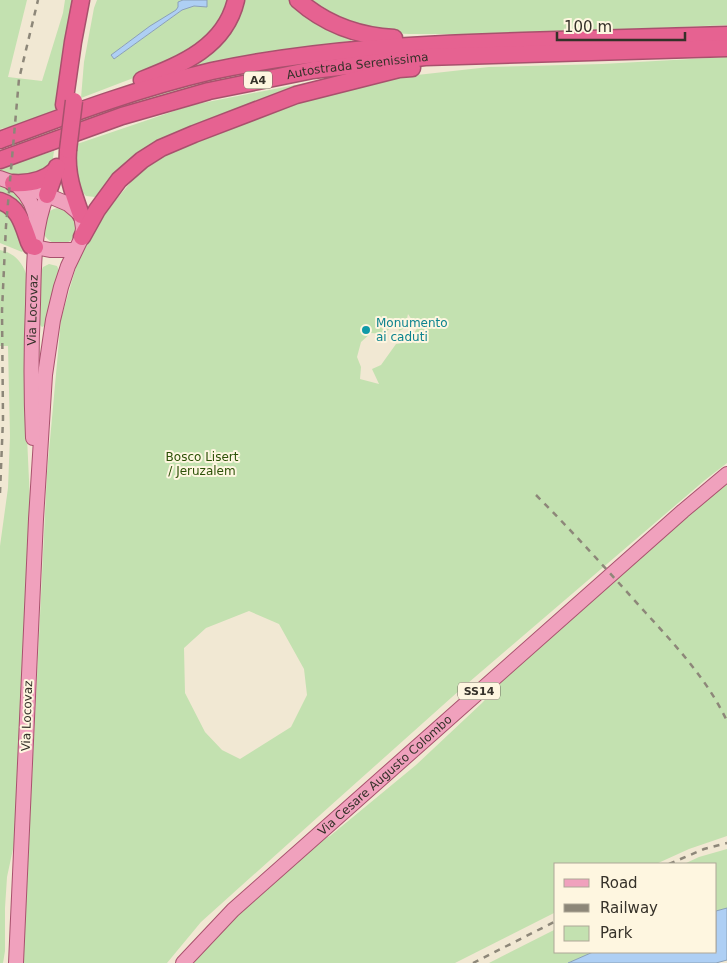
<svg xmlns="http://www.w3.org/2000/svg" width="727" height="963" font-family="'DejaVu Sans',sans-serif">
	<style>
		.green { fill: #c3e1b0; fill-rule: evenodd }
		.water { fill: #aecff4; stroke: #8aa0b7 }
		.lines { fill: none; stroke-linecap: round; stroke-linejoin: round }
		.primary-casing { stroke: #a8516d; stroke-width: 16 }
		.highway-casing { stroke: #a8516d; stroke-width: 19 }
		.primary { stroke: #f0a1bd; stroke-width: 14 }
		.highway { stroke: #e66291; stroke-width: 16 }
		.rail { stroke: #8d8779; stroke-width: 2.5; stroke-dasharray: 6 6; stroke-linecap: butt }
		.highway-bridge-casing { stroke: #a8516d; stroke-width: 19; stroke-linecap: butt }
		.highway-bridge { stroke: #e66291; stroke-width: 16 }
		.culture-dot { fill: #0f9aa8; stroke: #fef6e0; stroke-width: 2 }
		.labels { text-anchor: middle; stroke-width: 4; stroke-linejoin: round; paint-order: stroke }
		.shield { fill: #fef6e0; stroke: #716c60; stroke-width: 1 }
		.shield-label { font-size: 11px; font-weight: bold; fill: #353129 }
		.street-label { font-size: 12px; fill: #353129; stroke: #fef6e0 }
		.culture-label { font-size: 12px; fill: #0d838f; stroke: #fef6e0; text-anchor: start }
		.park-label { font-size: 12px; fill: #2c5107; stroke: #fef6e0 }
	</style>
	<rect width="100%" height="100%" fill="#f1e8d3"/>
	<path class="green" d="M0 0H27L8 77 42 81 63 13 65 0H76L59 108 30 123 0 129Z
		M97 0H183L178 2V8L176 10 121 47 114 59 185 8 194 6 206 7 207 0H231L229 8 202 46 136 77 81 98 84 62 94 8Z
		M241 0H290L351 38V41L229 60 179 71Z
		M306 0H727V25L506 34H409L370 32 350 26Z
		M727 57V463L705 480 461 689 329 807 201 922 167 963H23L47 473 61 319 78 260 108 209 143 168 192 139 258 114 399 77 489 67 602 64ZM408 314 414 323 422 322 410 338 409 342 396 344 381 365 372 369 379 384 360 379 361 367 357 357 361 342 371 333 385 334 389 329 381 328 392 318 397 322 399 331 405 328ZM249 611 279 624 304 669 307 695 291 727 240 759 222 750 205 732 185 693 184 648 206 628Z
		M235 75 246 76 76 127 77 119 148 96Z
		M336 77 238 109 95 197 86 196 78 188 74 145 192 105Z
		M57 125 56 135 16 151 17 140Z
		M54 151 52 165 22 180 0 172V168Z
		M0 184C26 193 24 201 32 225L0 196Z
		M0 206 9 211 25 249 22 252 0 243Z
		M42 226a18 18 0 1 1 36 0a18 18 0 1 1-36 0Z
		M0 250C14 253 23 262 27 277V437L31 523 19 821 7 877 5 908V951L3 963H0V546L8 488 10 436 8 346H0Z
		M49 264 57 266 60 273 47 325 42 327 39 324 40 274 43 267Z
		M727 482V836L689 849 656 864H556V912L455 963H188L316 842 330 836 416 765 482 703 514 669Z
		M727 849V908L716 911V864H684L699 857Z
		M556 929V952H593L568 963H489Z"/>
	<path class="water" d="M183 0H207V7L194 6 182 10 114 59 111 55 150 26 176 10 178 7V2Z
		M727 908V960L716 963H568L593 952H716V911Z"/>
	<g class="lines">
		<g class="primary-casing">
			<g id="primary">
				<path d="M0 178 47 195 68 204 81 215 83 228 82 237 68 266 61 287 53 320 45 375 36 519 16 963"/>
				<path d="M18 186C29 196 35 209 37 224"/>
				<path d="M35 247 50 250H75"/>
				<path id="s1" d="M33 438C31 394 31 349 33 304 34 267 33 230 47 195"/>
				<path id="s2" d="M183 963 233 910 683 511 727 474"/>
			</g>
		</g>
		<g class="highway-casing">
			<g id="highway">
				<path d="M298 0C325 24 358 36 394 38"/>
				<path d="M142 80C182 64 225 47 236 0"/>
				<path d="M64 105 73 42 81 0"/>
				<path d="M0 140C70 114 139 88 212 71 314 49 419 44 523 41 591 39 659 37 727 35"/>
				<path d="M68 150C66 174 73 193 81 215"/>
				<path id="s3" d="M0 160 122 116 209 91 313 70 425 57 727 48"/>
				<path d="M13 183C29 184 44 181 56 170"/>
				<path d="M47 195 57 167"/>
				<path d="M0 201C19 207 23 225 29 242L31 246 35 247"/>
				<path d="M82 237 97 210 119 180 142 160 161 148 194 134 296 95 399 69 412 68"/>
			</g>
		</g>
		<use href="#primary" class="primary"/>
		<use href="#highway" class="highway"/>
		<path class="rail" d="M0 493 3 419 2 310 6 226 19 79 38 0
			M536 495C574 533 609 572 645 612 676 646 707 679 727 721
			M669 864 704 849 727 843
			M473 963 556 921"/>
		<g class="highway-bridge-casing">
			<path id="highway-bridge" d="M68 150 74 101"/>
		</g>
		<use href="#highway-bridge" class="highway-bridge"/>
	</g>
	<circle class="culture-dot" cx="366" cy="330" r="5"/>
	<g class="labels">
		<g class="shield">
			<rect x="244" y="71.5" width="28" height="17" rx="4"/>
			<rect x="458" y="682.5" width="42" height="17" rx="4"/>
		</g>
		<g class="shield-label">
			<text x="258" y="84">A4</text>
			<text x="479" y="695">SS14</text>
		</g>
		<g class="street-label">
			<text dy="4" stroke="none"><textPath href="#s3" startOffset="371">Autostrada Serenissima</textPath></text>
			<text dy="4" stroke="none"><textPath href="#s1" startOffset="128">Via Locovaz</textPath></text>
			<text transform="translate(27 716) rotate(-88)" y="4">Via Locovaz</text>
			<text dy="4" stroke="none"><textPath href="#s2" startOffset="276">Via Cesare Augusto Colombo</textPath></text>
		</g>
		<g class="culture-label">
			<text x="376" y="327">Monumento<tspan x="376" dy="14">ai caduti</tspan></text>
		</g>
		<g class="park-label">
			<text x="202" y="461">Bosco Lisert<tspan x="202" dy="14">/ Jeruzalem</tspan></text>
		</g>
	</g>
	<rect x="554" y="863" width="162" height="90" fill="#fef6e0" stroke="#aea797"/>
	<rect x="564" y="879" width="25" height="8" fill="#f0a1bd" stroke="#aea797"/>
	<text x="600" y="888" font-size="15" fill="#353129">Road</text>
	<rect x="564" y="904" width="25" height="8" fill="#8d8779" stroke="#aea797"/>
	<text x="600" y="913" font-size="15" fill="#353129">Railway</text>
	<rect x="564" y="926" width="25" height="15" fill="#c3e1b0" stroke="#aea797"/>
	<text x="600" y="938" font-size="15" fill="#353129">Park</text>
	<path d="M557 32v8h128v-8" fill="none" stroke="#353129" stroke-width="2.5"/>
	<text x="564" y="32" font-size="15" fill="#353129" stroke="#fef6e0" stroke-width="4" paint-order="stroke">100 m</text>
</svg>
